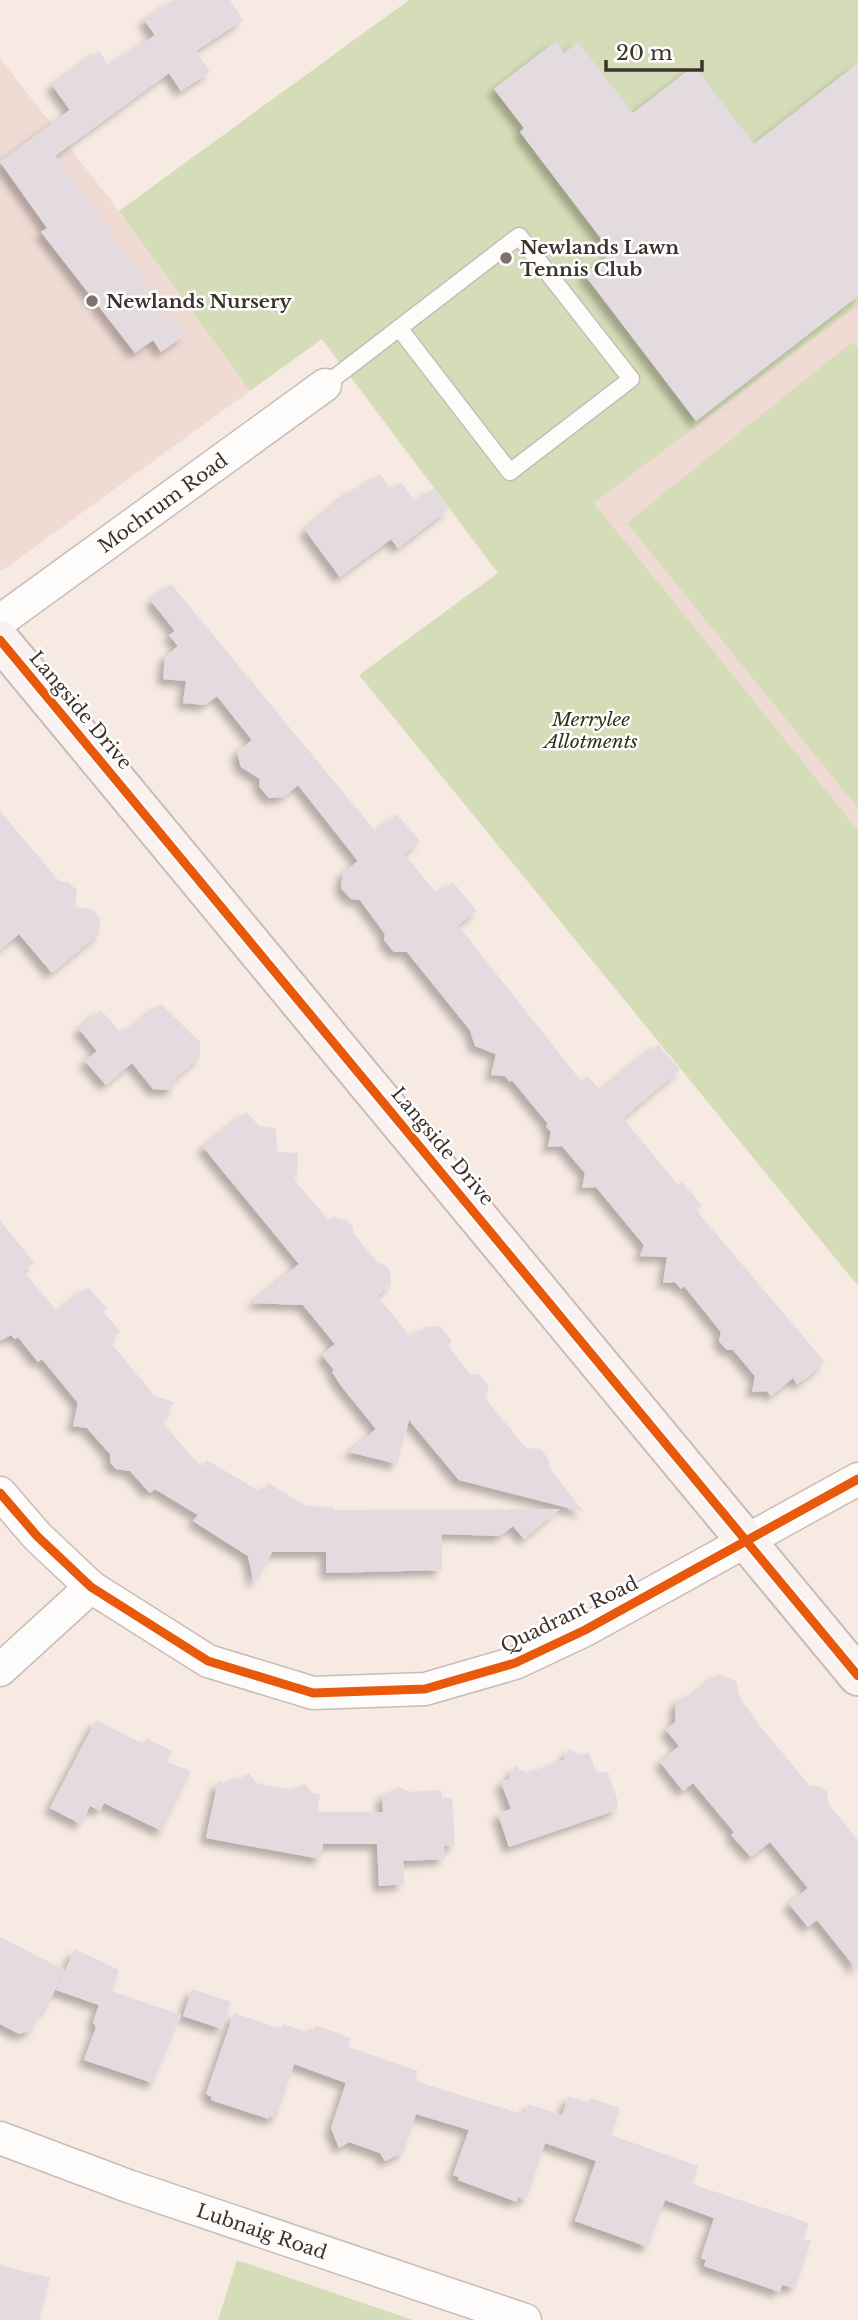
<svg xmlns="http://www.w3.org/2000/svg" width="858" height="2320" font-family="'Libre Baskerville',serif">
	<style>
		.education { fill: #efdbd4 }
		.green { fill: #d5dcb8 }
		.building { fill: #e4dbe1; filter: url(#shadow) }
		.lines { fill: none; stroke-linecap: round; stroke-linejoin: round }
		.lane-casing { stroke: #c8bcb7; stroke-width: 19 }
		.street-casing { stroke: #c8bcb7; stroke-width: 35 }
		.secondary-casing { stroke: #c8bcb7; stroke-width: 42 }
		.lane { stroke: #fefcfb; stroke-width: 16 }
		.street { stroke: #fefcfb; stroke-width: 32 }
		.secondary { stroke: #f9f2f1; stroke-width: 38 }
		.cycleway-casing { stroke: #fff; stroke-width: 13 }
		.cycleway { stroke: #e8590c; stroke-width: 9 }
		.poi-dot { fill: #7f726d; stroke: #fff; stroke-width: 2.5 }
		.labels { text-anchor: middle; stroke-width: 5; stroke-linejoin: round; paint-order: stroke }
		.poi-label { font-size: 19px; font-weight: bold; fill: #3e322d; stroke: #fff; text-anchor: start }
		.street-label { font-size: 19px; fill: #3e322d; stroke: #fff }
		.park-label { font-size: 19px; font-style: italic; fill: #2b3614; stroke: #fff }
	</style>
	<defs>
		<filter id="shadow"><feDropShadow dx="-6" dy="6" stdDeviation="3.5" flood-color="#0004"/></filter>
	</defs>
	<rect width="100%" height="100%" fill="#f7eae3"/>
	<path class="education" d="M0 58 119 211 250 391 3 570 0 569Z
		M858 305V830L594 503Z"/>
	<path class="green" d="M409 0H858V305L594 503 858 830V1286L359 675 498 573 322 339 250 391 119 211Z
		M852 342 858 349V808L627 523Z
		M237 2260 413 2320H218Z"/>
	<path class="building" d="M174 0H230L243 20 196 51 210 72 181 91 169 73 55 156 185 335 161 352 153 340 135 353 41 232 47 228 0 162 70 110 52 85 99 51 109 66 155 35 144 20Z
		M556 41 564 53 578 42 633 113 694 66 754 144 858 63V296L696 421 584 274 612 253 520 132 524 128 494 89Z
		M380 474 391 490 401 482 416 502 434 488 449 509 398 548 391 539 340 577 305 530 353 489H359Z
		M171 584 376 832 397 814 420 841 404 854 438 895 453 882 477 911 458 925 581 1081 588 1076 601 1091 658 1044 680 1070 623 1118 678 1185 682 1182 702 1206 696 1210 825 1362 805 1379 797 1384 793 1378 771 1396 767 1391 752 1392 755 1376 733 1350H727L719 1341 721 1332 684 1286 681 1289 675 1282 663 1283 667 1257 640 1256 644 1245 596 1187 582 1188 585 1173 562 1146 548 1147 551 1132 546 1126 548 1124 512 1080 510 1082 505 1076 491 1075 496 1054 475 1046 470 1030 407 952H394L384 940 385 934 360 900 351 899 341 888 343 873 358 861 298 785 284 797 269 798 259 786 260 779 241 767 237 752 252 740 217 696 205 705 183 703 186 681 163 679 165 657 178 646 169 635 175 631 151 601Z
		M0 811 59 881 69 882 77 891 75 907 92 909 100 918 99 934 52 973 19 934 0 950Z
		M161 1004 200 1042V1057L176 1078 173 1090 153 1089 132 1063 106 1085 85 1061 97 1051 79 1029 101 1010 120 1032 125 1028 128 1031Z
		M247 1112 259 1126 276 1128 277 1152 298 1153 297 1175 293 1178 329 1221 333 1217 347 1220 353 1227V1233L378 1263 384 1264 390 1271 391 1285 377 1296 412 1338 425 1327 440 1326 451 1340 449 1347 459 1360 471 1375 479 1374 489 1386 485 1398 526 1448 541 1449 549 1460V1467L584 1512 459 1480 409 1420 397 1464 349 1452 376 1429 342 1387 332 1372 334 1370 322 1355 335 1344 303 1305 252 1303 299 1264 203 1147Z
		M0 1220 34 1263 23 1271 58 1312 88 1287 107 1309 103 1312 120 1331 109 1341 155 1396 174 1402 162 1422 202 1468 207 1460 262 1493 268 1483 306 1506 334 1507 333 1510 560 1509 524 1539 513 1526 500 1536 442 1534V1570L326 1573V1552H272L254 1583 248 1556 193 1521 198 1515 155 1489 150 1493 130 1471 116 1469 110 1462V1454L87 1428 73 1426 78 1403 42 1359 38 1362 18 1337 15 1339 11 1335 0 1341Z
		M718 1674 736 1681 740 1698 761 1727 810 1786H819L827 1792 829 1805 858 1840V1971L817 1920 808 1927 789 1904 808 1888 770 1842 751 1857 731 1835 734 1832 693 1783 683 1791 660 1762 679 1746 666 1730 675 1722 676 1703 684 1696 691 1697Z
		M96 1720 143 1744 146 1738 172 1751 167 1762 191 1771 162 1831 104 1803 100 1811 90 1806 81 1824 50 1808Z
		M569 1749 581 1755 589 1752 596 1772H608L617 1799V1810L509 1847 498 1814 511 1809 501 1782 509 1779 515 1766 527 1773 564 1760Z
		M249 1773 256 1783 294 1790 305 1783 312 1793 320 1795 317 1812H383L382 1796 399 1787 410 1792 441 1790 442 1798H452L455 1846H444L445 1859 403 1861 404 1884 379 1886 377 1844H323L321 1859 206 1838 218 1781 229 1785 230 1778 238 1780Z
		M0 1937 65 1970 46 2008 42 2010 31 2031 19 2034 0 2024Z
		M75 1949 119 1970 112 1991 181 2015 153 2083 84 2060 96 2027 93 2022 99 2005 56 1990Z
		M192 1989 231 2002 222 2029 183 2016Z
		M234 2013 281 2029 283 2024 313 2034 315 2025 351 2038 348 2047 418 2071 415 2079 424 2084 516 2112 526 2113 529 2104 562 2115 569 2096 589 2103 591 2098 620 2108 611 2135 698 2166 692 2184 809 2223 803 2240H811L795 2288 782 2285 780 2292 704 2266 706 2260 701 2258 714 2218 665 2200 648 2247 575 2221 596 2161 545 2143 526 2200 518 2197 517 2202 458 2180 459 2177 453 2175 469 2130 416 2114 403 2153 385 2161 380 2153 349 2142 339 2148 331 2128 346 2083 294 2064 276 2118 269 2116V2119L211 2100 212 2097 206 2094Z
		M0 2265 50 2278 39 2320H0Z"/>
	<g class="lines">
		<g class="lane-casing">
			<path id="lane" d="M325 385 519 236 631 379 510 472 399 328"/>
		</g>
		<g class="street-casing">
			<g id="street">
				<path id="s1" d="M0 621 325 385"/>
				<path d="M0 1493 37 1536 91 1587 208 1661 313 1693 425 1689 515 1663 585 1630 858 1479"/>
				<path d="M0 1670 91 1587"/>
				<path id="s2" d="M0 2138 128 2186 525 2320"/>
			</g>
		</g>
		<g class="secondary-casing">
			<path id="secondary" d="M0 640 858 1676"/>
		</g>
		<use href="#lane" class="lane"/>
		<use href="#street" class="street"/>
		<use href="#secondary" class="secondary"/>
		<g class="cycleway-casing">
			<path id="cycleway" d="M0 640 858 1676
				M0 1493 37 1536 91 1587 208 1661 313 1693 425 1689 515 1663 585 1630 858 1479"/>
		</g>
		<use href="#cycleway" class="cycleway"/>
	</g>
	<g class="poi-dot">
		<circle cx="506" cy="258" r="7"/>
		<circle cx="92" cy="301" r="7"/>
	</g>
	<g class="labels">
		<g class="poi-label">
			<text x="520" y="254">Newlands Lawn<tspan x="520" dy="22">Tennis Club</tspan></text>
			<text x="106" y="308">Newlands Nursery</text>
		</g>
		<g class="street-label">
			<text dy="7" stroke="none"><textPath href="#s1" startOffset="201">Mochrum Road</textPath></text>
			<text transform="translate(81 710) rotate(50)" y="7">Langside Drive</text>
			<text transform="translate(443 1146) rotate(50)" y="7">Langside Drive</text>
			<text transform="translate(569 1614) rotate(-26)" y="7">Quadrant Road</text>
			<text dy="7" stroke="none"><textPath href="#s2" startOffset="278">Lubnaig Road</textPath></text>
		</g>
		<g class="park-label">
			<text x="591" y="726">Merrylee<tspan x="591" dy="22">Allotments</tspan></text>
		</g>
	</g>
	<path d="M606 60v10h96v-10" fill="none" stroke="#3e322d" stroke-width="3.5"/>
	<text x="616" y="60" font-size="21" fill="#3e322d" stroke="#ffffff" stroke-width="5" paint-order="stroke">20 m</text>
</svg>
